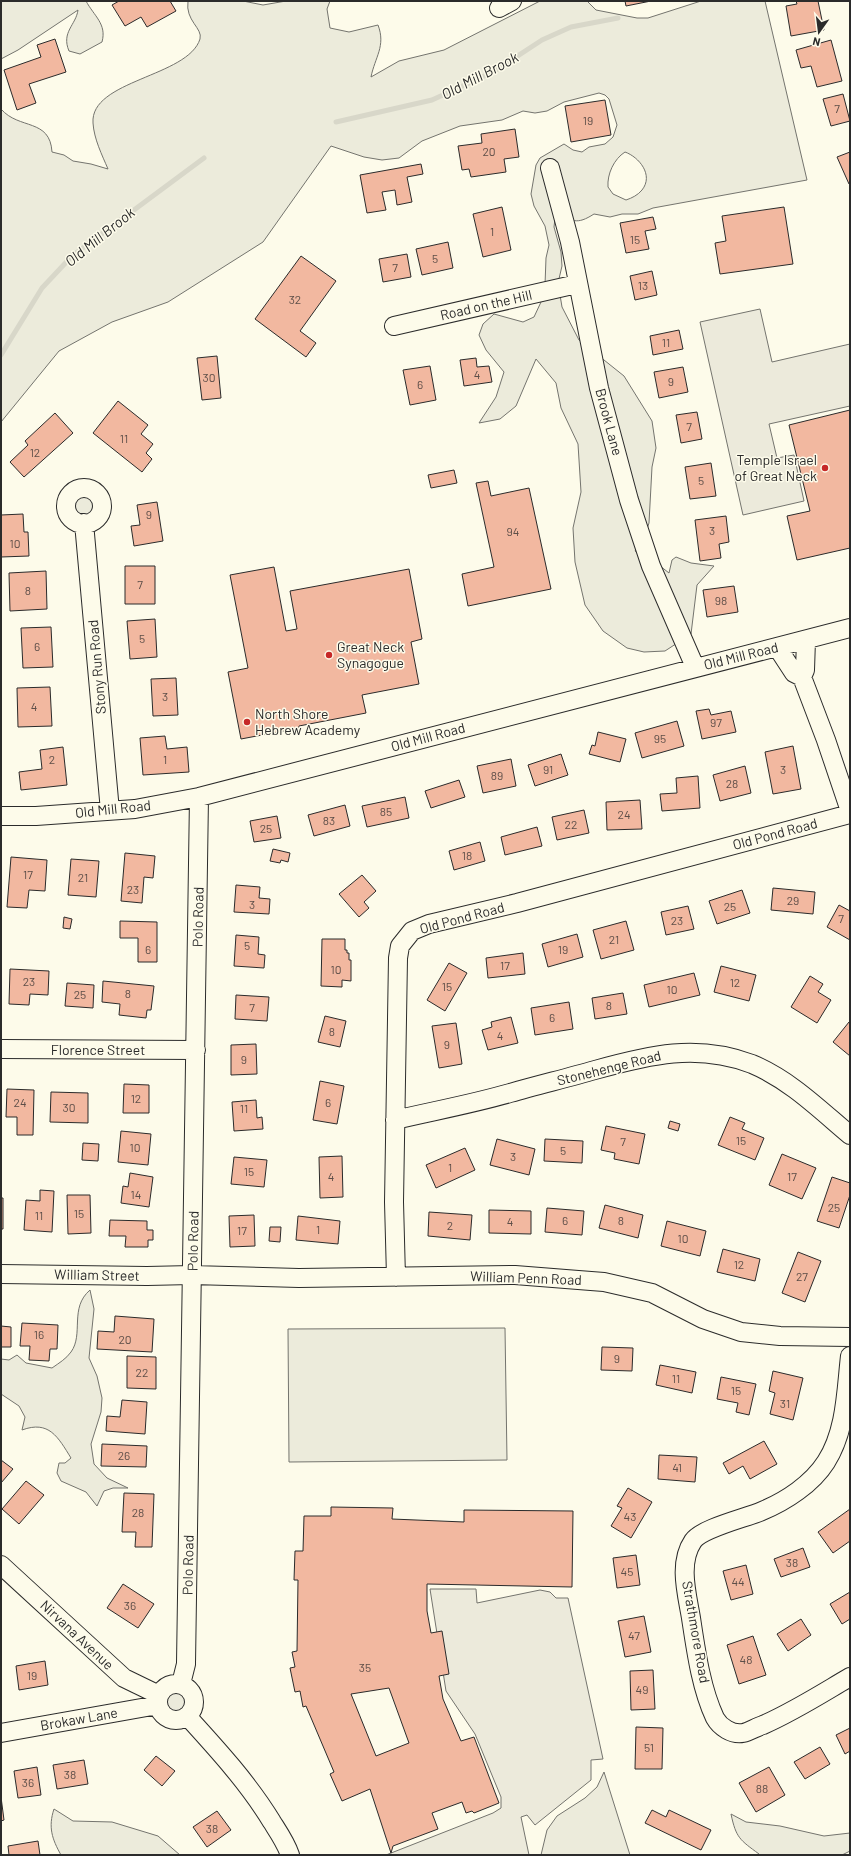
<svg xmlns="http://www.w3.org/2000/svg" width="851" height="1856" font-family="Barlow,sans-serif">
	<style>
		.green { fill: #ecebdb; stroke: #74746e; fill-rule: evenodd }
		.parking { fill: #eceadb; stroke: #74746e }
		.lines { fill: none; stroke-linecap: round; stroke-linejoin: round }
		.stream { stroke: #d8d7c9; stroke-width: 5 }
		.building { fill: #f2b8a0; stroke: #2b2b2b; fill-rule: evenodd }
		.minor-casing { stroke: #2b2b2b; stroke-width: 20 }
		.minor { stroke: #fdfbea; stroke-width: 18 }
		.poi-dot { fill: #c62828; stroke: #fdfbea; stroke-width: 1.5 }
		.labels { text-anchor: middle; stroke-width: 3; stroke-linejoin: round; paint-order: stroke }
		.number-label { font-size: 12px; fill: #5d4e48 }
		.street-label { font-size: 14px; fill: #2b2b2b; stroke: #fdfbea }
		.poi-label { font-size: 14px; fill: #2b2b2b; stroke: #fdfbea; text-anchor: start }
		.water-label { font-size: 15px; font-style: italic; fill: #2b2b2b; stroke: #fdfbea }
	</style>
	<rect width="100%" height="100%" fill="#fdfbea"/>
	<path class="green" d="M1 1H86C94 16 107 24 102 42L80 54 69 51C61 32 76 25 78 10L18 50 1 59Z
		M188 1H243L263 5 286 1H330L327 9 330 28 349 32 378 25C386 46 375 57 371 77L399 61 444 50 540 1H587L596 10 637 18H648L701 1H765L807 180 653 208 638 214H622L610 217 594 214C577 225 571 222 556 210L554 227 561 252 562 266 558 283 562 307 579 340 624 376 652 421 656 448 652 467 649 523 644 538 635 551 655 562 669 573 672 560 676 557 691 563 714 566 697 585 691 634 665 651 644 652 627 648 603 631 585 605 575 562 573 528 581 492 578 444 561 408 556 383 536 359 516 406 500 419 479 423 496 397 504 372 486 350 479 335 483 324 494 314 523 322 534 317 541 302 545 285 546 258 549 245 545 226 534 206 531 194 536 165 540 158 564 144 573 150 582 152 589 147 605 144 613 137 617 125 609 99 605 95 599 93 564 102 547 111 535 113 523 111 502 120 460 126 422 141 399 158 382 160 364 157 331 146 263 242 168 302 112 322 59 351 1 422V109C19 130 50 118 52 152L64 155 73 161 91 164 108 169C102 155 94 139 93 123 90 80 188 77 200 39 203 28 185 21 188 1ZM625 152C639 157 654 175 642 190 638 195 632 198 626 200L613 194 608 187C607 174 614 159 625 152Z
		M71 506a14 14 0 1 1 28 0a14 14 0 1 1-28 0Z
		M90 1290 94 1309 89 1358 97 1376 102 1398 101 1412 91 1444 94 1464 107 1478 128 1488H113L104 1491 97 1506 86 1492 61 1481 57 1473 59 1463H65L71 1458C58 1437 49 1420 22 1430L25 1417 19 1406 1 1394V1359L9 1360 17 1355 26 1363 52 1368C59 1363 66 1359 71 1352 84 1334 69 1308 90 1290Z
		M505 1328 507 1460 289 1462 288 1329Z
		M174 1687C208 1693 185 1729 164 1711V1692Z
		M604 1772 630 1855H541L547 1830 557 1816 585 1798 597 1787Z
		M54 1809 73 1821 112 1822 158 1836 180 1855H61C52 1839 48 1827 54 1809Z
		M731 1814 746 1822 780 1826 824 1836 850 1833V1851L842 1855H758L759 1854C740 1840 736 1838 731 1814Z"/>
	<path class="parking" d="M760 309 772 362 850 344V406L769 424 777 458 794 455 804 501 743 515 700 322Z
		M430 1589H476L477 1603 540 1590 550 1592 556 1598H568L603 1759 591 1760V1780L535 1825 527 1815 521 1817 529 1855H386L493 1813 501 1808V1797L475 1734 446 1691Z"/>
	<g class="lines">
		<path class="stream" d="M336 122 432 100 493 72 542 40 571 27 618 18
			M1 355 42 288 72 256 204 158"/>
	</g>
	<path class="building" d="M119 1H170L176 11 147 27 141 17 125 26 112 5Z
		M625 1H651L626 6Z
		M796 1H818L824 30 791 36 786 6 797 4Z
		M55 39 66 72 29 84 36 103 17 110 4 70 41 57 37 45Z
		M831 40 842 81 817 87 811 66 801 68 796 50Z
		M843 94 850 121 831 126 823 99Z
		M605 100 611 135 571 142 565 106Z
		M515 129 519 157 504 159 506 172 471 177 469 169 462 170 458 146 482 143 481 134Z
		M850 152V183L849 184 837 157Z
		M421 164 423 174 407 177 412 202 397 205 395 190 382 192 386 210 367 213 360 175Z
		M502 207 511 250 483 257 473 214Z
		M784 207 793 264 720 274 715 243 726 241 722 216Z
		M653 217 656 229 645 231 649 249 626 253 620 223Z
		M448 242 453 268 422 275 416 249Z
		M407 254 411 277 383 282 379 259Z
		M301 256 336 281 300 331 316 343 306 357 255 319Z
		M652 271 657 295 635 300 630 276Z
		M679 330 683 349 653 355 650 336Z
		M217 356 221 398 202 400 197 358Z
		M476 358 477 367 489 366 492 382 464 386 460 360Z
		M430 366 436 400 410 405 403 370Z
		M683 367 688 392 659 398 654 372Z
		M118 401 148 425 141 434 153 444 146 453 152 459 142 472 93 433Z
		M850 410V548L797 560 787 516 810 511 789 425Z
		M697 412 702 439 681 443 676 415Z
		M55 413 73 433 24 477 10 462 28 445 25 441Z
		M711 463 716 496 690 499 685 467Z
		M454 470 457 483 431 488 428 475Z
		M488 481 491 496 529 488 551 589 468 606 462 574 494 567 476 483Z
		M157 502 163 541 134 546 131 526 140 525 137 505Z
		M23 514 24 532H28L29 556 1 557V515Z
		M726 516 729 542 719 544 721 558 700 561 695 520Z
		M125 566H155V604H125Z
		M274 567 286 631 297 629 290 591 409 569 422 639 411 642 419 684 362 695 366 713 299 726V728L241 739 228 672 248 668 230 575Z
		M46 571 47 609 10 611 9 573Z
		M734 586 738 612 707 617 703 590Z
		M155 619 157 657 130 659 127 621Z
		M51 627 53 667 23 668 21 628Z
		M176 678 178 715 153 716 151 679Z
		M50 687 52 726 18 727 17 688Z
		M709 709 711 715 731 711 736 732 702 739 696 711Z
		M677 721 684 746 642 758 635 733Z
		M598 732 626 739 620 762 589 754 592 745 595 746Z
		M165 736 167 749 187 747 189 772 143 775 140 738Z
		M793 746 801 789 773 794 765 752Z
		M63 747 67 785 21 790 19 772 42 769 40 750Z
		M561 754 568 775 535 786 528 765Z
		M511 759 516 786 483 793 477 766Z
		M745 766 751 793 720 801 713 775Z
		M698 776 700 808 662 811 660 794 677 793 676 778Z
		M459 780 465 797 431 808 425 791Z
		M405 797 409 818 367 827 362 806Z
		M640 800 642 829 607 830 606 802Z
		M345 805 350 826 314 836 308 815Z
		M584 810 589 833 557 840 552 817Z
		M277 816 281 838 254 842 250 821Z
		M537 827 542 846 505 855 501 837Z
		M480 842 485 861 454 870 449 851Z
		M273 849 290 853 288 862 281 860 280 863 270 861Z
		M125 853 155 856 153 878 144 877 142 903 121 901Z
		M11 857 47 860 45 891 29 890 27 908 7 907Z
		M71 859 99 861 96 897 68 895Z
		M362 875 376 891 364 902 369 908 359 917 339 894Z
		M236 885 260 887 259 898 270 899 269 914 234 912Z
		M773 888 815 892 813 914 771 910Z
		M742 890 750 913 717 924 709 901Z
		M839 905 850 911V940L827 927Z
		M688 906 694 929 666 935 661 912Z
		M64 917 72 919 70 929 63 928Z
		M120 921 157 922V962H138V938H120Z
		M626 921 634 950 601 959 593 930Z
		M577 934 583 957 548 967 542 944Z
		M236 935 259 937 258 954 265 955 264 968 234 966Z
		M322 939H345V950H347V953H349V960H351V981L342 980V987L321 986Z
		M523 953 525 974 488 978 486 958Z
		M449 963 467 973 445 1011 427 1000Z
		M721 966 756 975 749 1001 714 992Z
		M10 969 49 971 48 995 30 994 29 1005 9 1004Z
		M694 973 700 995 649 1007 644 985Z
		M810 976 823 984 818 992 831 1000 817 1023 791 1007Z
		M103 981 154 986 151 1010H147L146 1018 119 1015 120 1004 102 1002Z
		M67 983 94 985 93 1008 65 1006Z
		M623 993 627 1014 595 1019 592 998Z
		M236 995 269 997 267 1021 235 1019Z
		M569 1002 573 1029 535 1035 531 1008Z
		M325 1016 346 1021 340 1047 318 1042Z
		M511 1017 518 1043 488 1050 482 1030 492 1027 491 1022Z
		M849 1022 850 1023V1056L833 1042Z
		M456 1023 462 1064 439 1068 432 1026Z
		M256 1044 257 1074 231 1075V1045Z
		M320 1081 344 1086 337 1124 313 1120Z
		M124 1084 149 1085V1113H123Z
		M7 1089 34 1090 33 1135H17V1117H6Z
		M51 1092 88 1093V1123L50 1122Z
		M256 1100 257 1118 262 1117 263 1129 234 1131 232 1102Z
		M730 1117 745 1123 742 1129 764 1138 755 1160 718 1145Z
		M670 1121 680 1124 678 1131 668 1128Z
		M606 1126 645 1134 639 1164 614 1159 615 1153 601 1150Z
		M121 1131 151 1134 148 1165 118 1162Z
		M497 1139 535 1149 529 1175 490 1165Z
		M545 1139 583 1141 582 1163 544 1161Z
		M83 1143 99 1144 98 1161 82 1160Z
		M465 1148 475 1170 436 1188 426 1165Z
		M782 1154 816 1168 802 1199 769 1185Z
		M342 1156 343 1197 320 1198 319 1157Z
		M234 1157 267 1160 264 1187 231 1184Z
		M130 1173 153 1177 149 1207 121 1203 123 1186 128 1187Z
		M832 1177 850 1183V1195L839 1228 817 1221Z
		M40 1190 54 1191 52 1232 24 1230 26 1200 40 1201Z
		M67 1195H90L91 1233 68 1234Z
		M1 1198H3V1229H1Z
		M605 1205 643 1215 638 1238 599 1228Z
		M547 1208 584 1211 582 1235 545 1232Z
		M489 1210 531 1211V1234L489 1233Z
		M429 1212 472 1215 470 1240 428 1236Z
		M254 1215 255 1246 230 1247 229 1216Z
		M298 1216 340 1221 338 1244 296 1240Z
		M110 1220 147 1221V1230H153V1240H148V1247H125L126 1236H109Z
		M667 1221 706 1231 700 1256 661 1246Z
		M270 1227H281L280 1242 269 1241Z
		M723 1249 760 1259 755 1281 717 1272Z
		M798 1252 821 1261 805 1302 782 1293Z
		M115 1316 154 1319 152 1352 97 1349 98 1331 114 1332Z
		M22 1323 58 1325 57 1349H50L49 1361 29 1360 30 1346H20Z
		M1 1326 11 1327V1347H1Z
		M602 1347 633 1348 632 1371 601 1370Z
		M127 1356 156 1357V1389L127 1388Z
		M660 1365 696 1372 692 1393 656 1385Z
		M773 1371 803 1378 793 1420 770 1414 775 1393 769 1391Z
		M721 1377 756 1384 749 1415 736 1412 738 1403 717 1399Z
		M122 1400 147 1402 145 1434 106 1431 107 1416 120 1417Z
		M764 1441 777 1464 750 1479 743 1466 729 1474 723 1463Z
		M102 1444 147 1446 146 1467 101 1466Z
		M659 1455 697 1457 695 1482 658 1479Z
		M1 1460 13 1469 1 1483Z
		M26 1481 44 1495 19 1524 2 1509Z
		M628 1488 652 1502 631 1538 611 1526 622 1508 617 1506Z
		M124 1493 154 1494 152 1547H135L136 1532H122Z
		M331 1507 393 1508 392 1519 464 1522V1510L573 1511 572 1587 427 1584V1611L431 1633 442 1631 449 1674 439 1676 443 1699 461 1741 474 1737 499 1803 474 1813 472 1811 466 1813 462 1802 432 1813 438 1829 393 1846 391 1853 370 1789 342 1801 330 1774 334 1772 306 1706 303 1707 300 1691 295 1692 290 1668 295 1667 292 1652 297 1651 298 1580H294L295 1551H303L304 1516H331ZM389 1688 409 1743 376 1756 351 1694Z
		M850 1509V1541L833 1553 818 1532Z
		M803 1548 810 1567 781 1577 774 1559Z
		M636 1555 640 1585 617 1588 613 1558Z
		M746 1565 753 1594 731 1600 723 1571Z
		M123 1584 154 1604 138 1628 107 1608Z
		M850 1592V1619L842 1624 830 1604Z
		M644 1616 651 1652 625 1657 618 1621Z
		M801 1619 811 1635 788 1651 777 1634Z
		M753 1636 766 1675 739 1684 727 1645Z
		M45 1661 48 1685 19 1690 16 1666Z
		M653 1670 655 1709 631 1710 630 1671Z
		M636 1727 663 1728 662 1769H635Z
		M850 1728V1751L845 1754 836 1735Z
		M820 1747 830 1764 805 1779 794 1762Z
		M156 1756 175 1771 162 1786 144 1770Z
		M84 1760 88 1784 57 1789 53 1765Z
		M37 1767 41 1795 18 1798 14 1771Z
		M769 1767 785 1795 756 1812 739 1783Z
		M1 1797 4 1820 1 1821Z
		M652 1810 666 1817 669 1810 711 1830 701 1850 645 1823Z
		M217 1811 231 1830 207 1847 193 1827Z
		M38 1841 40 1855H9L8 1846Z"/>
	<g class="lines">
		<g class="minor-casing">
			<path id="minor" d="M499 8 512 1
				M550 168 570 242 599 388 629 500 651 566 695 667
				M394 326 577 284
				M66 506a18 18 0 1 1 36 0a18 18 0 1 1-36 0Z
				M84 523 110 811
				M777 647 794 673 802 677 826 740 850 811
				M802 677 805 670 806 640
				M1 816H36L135 809 199 797 850 628
				M1 1049 196 1050
				M395 1120C433 1111 472 1104 510 1093 538 1085 567 1078 595 1070 649 1055 697 1043 752 1064 790 1080 819 1109 850 1135
				M1 1274 147 1276 192 1275 299 1278 515 1275 591 1281 604 1282 652 1293 703 1319 741 1332 780 1336 850 1337
				M396 1277 394 1202 398 958 400 946 412 931 429 924 517 903 850 814
				M850 1356C846 1391 846 1431 826 1462 812 1484 786 1501 762 1511 746 1518 702 1528 693 1541 678 1563 687 1594 691 1618 696 1651 701 1688 715 1718 720 1727 732 1735 743 1733 749 1732 756 1727 763 1725 793 1712 821 1694 850 1677
				M1 1565 124 1678 159 1695
				M158 1702a18 18 0 1 1 36 0a18 18 0 1 1-36 0Z
				M181 1684 186 1664 199 797
				M187 1716C218 1750 249 1784 272 1822 279 1833 286 1843 290 1855
				M1 1733 158 1705"/>
		</g>
		<use href="#minor" class="minor"/>
	</g>
	<g class="poi-dot">
		<circle cx="825" cy="468" r="4"/>
		<circle cx="329" cy="655" r="4"/>
		<circle cx="247" cy="722" r="4"/>
	</g>
	<g class="labels">
		<g class="number-label">
			<text x="837" y="113">7</text>
			<text x="588" y="125">19</text>
			<text x="489" y="156">20</text>
			<text x="492" y="236">1</text>
			<text x="635" y="244">15</text>
			<text x="435" y="263">5</text>
			<text x="395" y="272">7</text>
			<text x="643" y="290">13</text>
			<text x="295" y="304">32</text>
			<text x="666" y="347">11</text>
			<text x="477" y="379">4</text>
			<text x="209" y="382">30</text>
			<text x="671" y="386">9</text>
			<text x="420" y="389">6</text>
			<text x="689" y="431">7</text>
			<text x="124" y="443">11</text>
			<text x="35" y="457">12</text>
			<text x="701" y="485">5</text>
			<text x="149" y="519">9</text>
			<text x="712" y="535">3</text>
			<text x="513" y="536">94</text>
			<text x="15" y="548">10</text>
			<text x="140" y="589">7</text>
			<text x="28" y="595">8</text>
			<text x="721" y="605">98</text>
			<text x="142" y="643">5</text>
			<text x="37" y="651">6</text>
			<text x="165" y="701">3</text>
			<text x="34" y="711">4</text>
			<text x="716" y="727">97</text>
			<text x="660" y="743">95</text>
			<text x="52" y="764">2</text>
			<text x="165" y="764">1</text>
			<text x="548" y="774">91</text>
			<text x="783" y="774">3</text>
			<text x="497" y="780">89</text>
			<text x="732" y="788">28</text>
			<text x="386" y="816">85</text>
			<text x="624" y="819">24</text>
			<text x="329" y="825">83</text>
			<text x="571" y="829">22</text>
			<text x="266" y="833">25</text>
			<text x="467" y="860">18</text>
			<text x="28" y="879">17</text>
			<text x="83" y="882">21</text>
			<text x="133" y="894">23</text>
			<text x="793" y="905">29</text>
			<text x="252" y="909">3</text>
			<text x="730" y="911">25</text>
			<text x="841" y="923">7</text>
			<text x="677" y="925">23</text>
			<text x="614" y="944">21</text>
			<text x="247" y="950">5</text>
			<text x="148" y="954">6</text>
			<text x="563" y="954">19</text>
			<text x="505" y="970">17</text>
			<text x="336" y="974">10</text>
			<text x="29" y="986">23</text>
			<text x="735" y="987">12</text>
			<text x="447" y="991">15</text>
			<text x="672" y="994">10</text>
			<text x="128" y="998">8</text>
			<text x="80" y="999">25</text>
			<text x="609" y="1010">8</text>
			<text x="252" y="1012">7</text>
			<text x="552" y="1022">6</text>
			<text x="332" y="1036">8</text>
			<text x="500" y="1040">4</text>
			<text x="447" y="1049">9</text>
			<text x="244" y="1064">9</text>
			<text x="136" y="1103">12</text>
			<text x="20" y="1107">24</text>
			<text x="328" y="1107">6</text>
			<text x="69" y="1112">30</text>
			<text x="244" y="1113">11</text>
			<text x="741" y="1145">15</text>
			<text x="623" y="1146">7</text>
			<text x="135" y="1152">10</text>
			<text x="563" y="1155">5</text>
			<text x="513" y="1161">3</text>
			<text x="450" y="1172">1</text>
			<text x="249" y="1176">15</text>
			<text x="331" y="1181">4</text>
			<text x="792" y="1181">17</text>
			<text x="136" y="1199">14</text>
			<text x="834" y="1212">25</text>
			<text x="79" y="1218">15</text>
			<text x="39" y="1220">11</text>
			<text x="565" y="1225">6</text>
			<text x="621" y="1225">8</text>
			<text x="510" y="1226">4</text>
			<text x="450" y="1230">2</text>
			<text x="318" y="1234">1</text>
			<text x="242" y="1235">17</text>
			<text x="683" y="1243">10</text>
			<text x="739" y="1269">12</text>
			<text x="802" y="1281">27</text>
			<text x="39" y="1339">16</text>
			<text x="125" y="1344">20</text>
			<text x="617" y="1363">9</text>
			<text x="142" y="1377">22</text>
			<text x="676" y="1383">11</text>
			<text x="736" y="1395">15</text>
			<text x="785" y="1408">31</text>
			<text x="124" y="1460">26</text>
			<text x="677" y="1472">41</text>
			<text x="138" y="1517">28</text>
			<text x="630" y="1521">43</text>
			<text x="792" y="1567">38</text>
			<text x="627" y="1576">45</text>
			<text x="738" y="1586">44</text>
			<text x="130" y="1610">36</text>
			<text x="634" y="1640">47</text>
			<text x="746" y="1664">48</text>
			<text x="365" y="1672">35</text>
			<text x="32" y="1680">19</text>
			<text x="642" y="1694">49</text>
			<text x="649" y="1752">51</text>
			<text x="70" y="1779">38</text>
			<text x="28" y="1787">36</text>
			<text x="762" y="1793">88</text>
			<text x="212" y="1833">38</text>
		</g>
		<g class="street-label">
			<text transform="translate(486 305) rotate(-13)" y="5">Road on the Hill</text>
			<text transform="translate(609 422) rotate(75)" y="5">Brook Lane</text>
			<text transform="translate(741 656) rotate(-14)" y="5">Old Mill Road</text>
			<text transform="translate(97 667) rotate(-95)" y="5">Stony Run Road</text>
			<text transform="translate(428 737) rotate(-15)" y="5">Old Mill Road</text>
			<text transform="translate(113 809) rotate(-6)" y="5">Old Mill Road</text>
			<text transform="translate(775 834) rotate(-15)" y="5">Old Pond Road</text>
			<text transform="translate(198 917) rotate(-89)" y="5">Polo Road</text>
			<text transform="translate(462 918) rotate(-15)" y="5">Old Pond Road</text>
			<text x="98" y="1055">Florence Street</text>
			<text transform="translate(609 1068) rotate(-14)" y="5">Stonehenge Road</text>
			<text transform="translate(193 1241) rotate(-89)" y="5">Polo Road</text>
			<text transform="translate(97 1275) rotate(1)" y="5">William Street</text>
			<text transform="translate(526 1278) rotate(2)" y="5">William Penn Road</text>
			<text transform="translate(188 1565) rotate(-89)" y="5">Polo Road</text>
			<text transform="translate(696 1632) rotate(80)" y="5">Strathmore Road</text>
			<text transform="translate(77 1635) rotate(43)" y="5">Nirvana Avenue</text>
			<text transform="translate(79 1719) rotate(-10)" y="5">Brokaw Lane</text>
		</g>
		<g class="poi-label">
			<text x="817" y="465" text-anchor="end">Temple Israel<tspan x="817" dy="16">of Great Neck</tspan></text>
			<text x="337" y="652">Great Neck<tspan x="337" dy="16">Synagogue</tspan></text>
			<text x="255" y="719">North Shore<tspan x="255" dy="16">Hebrew Academy</tspan></text>
		</g>
		<g class="water-label">
			<text transform="translate(480 76) rotate(-28)" y="5">Old Mill Brook</text>
			<text transform="translate(100 237) rotate(-39)" y="5">Old Mill Brook</text>
		</g>
	</g>
	<rect width="851" height="1856" fill="none" stroke="#2b2b2b" stroke-width="4"/>
	<g transform="translate(819 32) rotate(194)" stroke="#fdfbea" stroke-width="3" paint-order="stroke">
	<path d="M0-3L7 15L0 10L-7 15Z" fill="#2b2b2b"/>
	<text y="-6" font-size="11" font-weight="bold" text-anchor="middle" fill="#2b2b2b">N</text>
	</g>
</svg>
